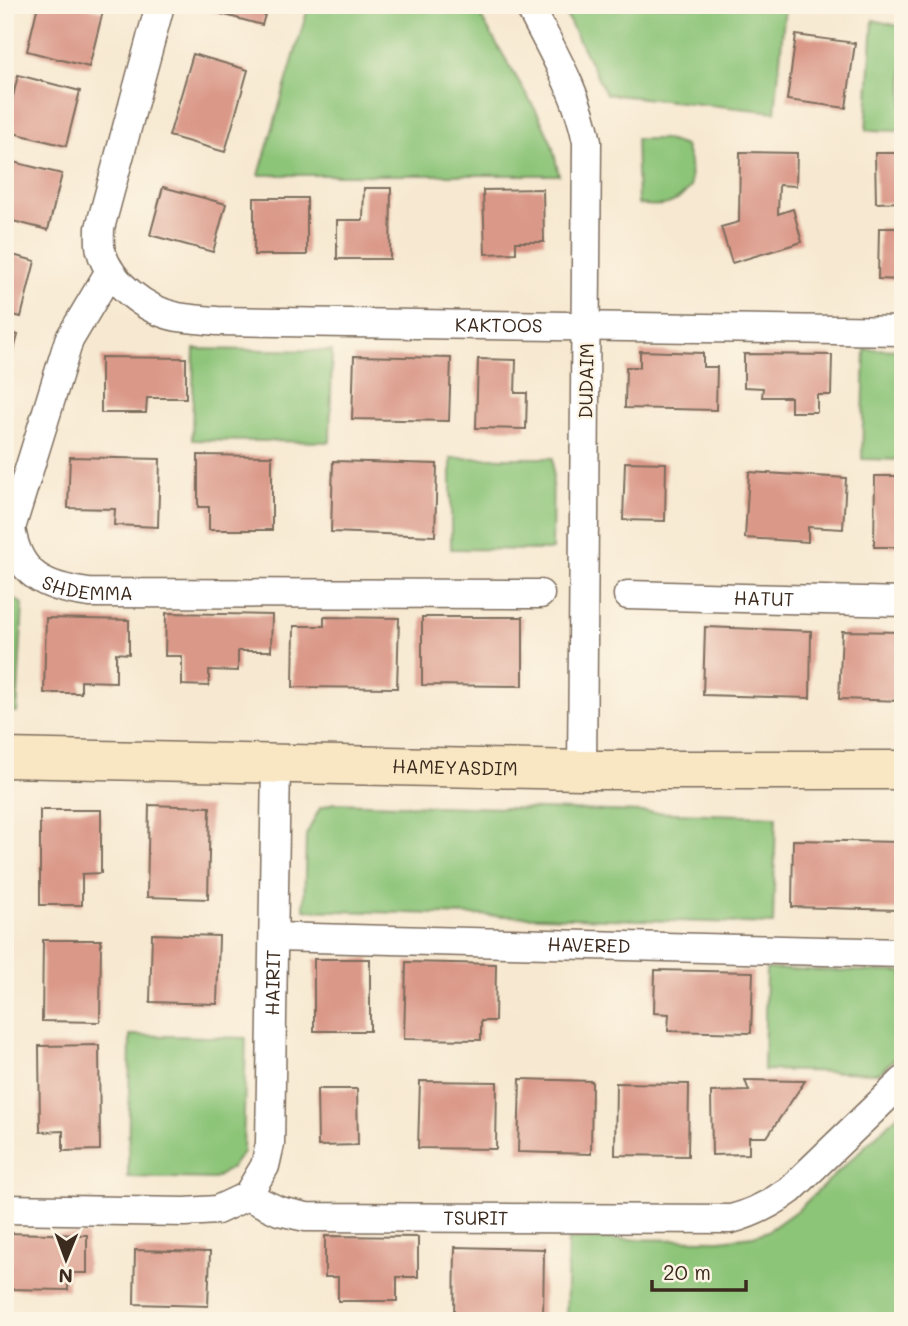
<svg xmlns="http://www.w3.org/2000/svg" width="908" height="1326" font-family="Mali,sans-serif">
	<style>
		.green { fill: #8cc478; stroke: #64774b; stroke-width: 2 }
		.building { fill: #da9888 }
		.lines { fill: none; stroke-linecap: round; stroke-linejoin: round }
		.street-casing { stroke: #7d6d5d; stroke-width: 31 }
		.secondary-casing { stroke: #7d6d5d; stroke-width: 41 }
		.street { stroke: #fff; stroke-width: 28 }
		.secondary { stroke: #f9e7c3; stroke-width: 38 }
		.labels { text-anchor: middle; stroke-width: 5; stroke-linejoin: round; paint-order: stroke }
		.street-label { font-size: 19px; fill: #3b2a1e; stroke: #fcf5e5 }
	</style>
	<rect width="100%" height="100%" fill="#fcf5e5"/>
	<filter id="ink" filterUnits="userSpaceOnUse"><feTurbulence type="fractalNoise" baseFrequency=".0143" numOctaves="2"/><feDisplacementMap in="SourceGraphic" scale="14" xChannelSelector="R" yChannelSelector="G"/><feConvolveMatrix kernelMatrix="1 2 1 2 8 2 1 2 1" color-interpolation-filters="sRGB"/></filter>
	<filter id="wash" filterUnits="userSpaceOnUse"><feTurbulence type="fractalNoise" baseFrequency=".00686" numOctaves="4" result="noise"/><feDisplacementMap in="SourceGraphic" scale="28" xChannelSelector="R" yChannelSelector="G"/><feGaussianBlur stdDeviation="1.57" result="paint"/><feColorMatrix in="noise" values="0 0 0 0 0 0 0 0 0 0 0 0 0 0 0 0 0 1.4 0 .05"/><feComposite in="paint" operator="in"/></filter>
	<g filter="url(#wash)">
		<rect width="100%" height="100%" fill="#f7e9d1"/>
		<path class="green" d="M309 5H474L539 116 552 144 559 175H259Z
			M561 5 785 7 775 112 606 94Z
			M873 20 903 27V131L866 130Z
			M636 139H664L685 146 690 162 691 187C674 206 663 208 638 204Z
			M194 349 332 351 330 442 192 440Z
			M865 349 903 350V460L862 459Z
			M451 458H553L552 550 451 549Z
			M5 594 23 604 17 712H5Z
			M333 803 776 816 773 924 304 910 306 835 320 808Z
			M766 969 903 972V1051L879 1073 764 1070Z
			M130 1035 246 1038 243 1152 231 1168 214 1179 128 1177Z
			M903 1110V1321H566L568 1239 720 1240 753 1236 768 1231 800 1208Z"/>
		<g id="blocks">
			<path class="building" d="M38 5H79L103 11 89 67 27 51Z
				M209 5H268L262 25 207 10Z
				M796 35 855 43 846 108 787 100Z
				M193 54 248 70 225 152 169 136Z
				M18 75 80 91 66 146 5 131Z
				M740 152 797 153 796 186 779 185 778 214 793 209 802 242 732 263 721 227 739 222Z
				M875 153H903V202L876 203Z
				M5 160 62 174 48 230 5 219Z
				M163 187 226 204 213 252 150 235Z
				M364 188H391L390 259H337V220H363Z
				M543 189 544 242H516V253L485 254 483 190Z
				M254 198H307V255H254Z
				M879 228H903V280L878 279Z
				M5 253 35 261 21 317 5 313Z
				M5 331 18 335 6 380H5Z
				M640 351 703 353V367H717L716 410 625 408 626 367H640Z
				M744 354 832 355 831 395H817V412H791V397H762L763 388 744 387Z
				M354 356 451 358 449 421 352 419Z
				M101 357 186 358V398H147L146 413H101Z
				M478 359 516 360 515 393H527L526 429 476 428Z
				M198 455 272 456V530H209V507H198Z
				M70 457 160 459 158 527 114 525 115 509 68 508Z
				M333 461 437 464 435 536 331 532Z
				M625 462 666 463 665 521 623 520Z
				M749 472 846 478 843 529 808 527V542L745 538Z
				M875 476H903V547H874Z
				M166 613 272 615 271 651H238V671L209 670V686L182 685V656H165Z
				M324 617 399 618 397 688 293 687 294 626H324Z
				M422 617H523V686L422 685Z
				M46 618 129 620V654L116 653V682L81 681V693H44Z
				M705 627 811 631 810 698 703 695Z
				M842 631 903 632V701L839 699Z
				M149 805 210 807 208 899 147 897Z
				M40 810H101V873L82 874V905H40Z
				M793 840 900 842 898 910 792 907Z
				M152 934 219 936 217 1004 150 1002Z
				M43 940H101L100 1022 42 1021Z
				M314 959H370V1031H314Z
				M406 962 496 964 495 1021H481V1040L404 1039Z
				M655 970 753 972 751 1033 668 1031 669 1014 654 1013Z
				M99 1045 100 1150 63 1151V1131L40 1132 39 1046Z
				M520 1079 592 1081 591 1154 518 1152Z
				M745 1080 805 1081 767 1137H749V1154L712 1155 711 1092 749 1091Z
				M420 1081 497 1082 496 1149 418 1148Z
				M616 1083 689 1084 688 1156 615 1155Z
				M317 1089H357L358 1145 318 1146Z
				M5 1233 87 1235V1273H68V1290L5 1289Z
				M325 1236 418 1237V1277H397V1301H338V1277H325Z
				M455 1247 544 1249 543 1321H454Z
				M135 1250 210 1252 208 1306 134 1304Z"/>
		</g>
	</g>
	<g filter="url(#ink)">
		<use href="#blocks" fill-opacity="0" stroke="#7d6d5d" stroke-width="2"/>
		<g class="lines">
			<g class="street-casing">
				<g id="street">
					<path id="s1" d="M160 5 100 228C100 235 99 244 101 251 110 283 146 311 178 317 191 319 204 320 217 321L903 331"/>
					<path d="M529 5C551 49 578 93 587 142L582 770"/>
					<path id="s2" d="M110 271 69 340 11 528C18 576 45 587 89 593L540 594"/>
					<path id="s3" d="M628 595 903 602"/>
					<path id="s4" d="M274 937 903 953"/>
					<path id="s5" d="M247 1196 265 1166 270 1144 276 764"/>
					<path id="s6" d="M5 1209 185 1212 217 1210 247 1196 279 1211 306 1217 731 1219C754 1213 771 1204 790 1190L903 1081"/>
				</g>
			</g>
			<g class="secondary-casing">
				<g id="secondary">
					<path id="s7" d="M5 758 582 770H903"/>
				</g>
			</g>
			<use href="#street" class="street"/>
			<use href="#secondary" class="secondary"/>
		</g>
	</g>
	<g class="labels">
		<g class="street-label">
			<text dy="7" stroke="none"><textPath href="#s1" startOffset="681">KAKTOOS</textPath></text>
			<text transform="translate(586 381) rotate(-89)" y="7">DUDAIM</text>
			<text dy="7" stroke="none"><textPath href="#s2" startOffset="387">SHDEMMA</textPath></text>
			<text dy="7" stroke="none"><textPath href="#s3" startOffset="136">HATUT</textPath></text>
			<text dy="7" stroke="none"><textPath href="#s7" startOffset="450">HAMEYASDIM</textPath></text>
			<text dy="7" stroke="none"><textPath href="#s4" startOffset="315">HAVERED</textPath></text>
			<text dy="7" stroke="none"><textPath href="#s5" startOffset="219">HAIRIT</textPath></text>
			<text dy="7" stroke="none"><textPath href="#s6" startOffset="478">TSURIT</textPath></text>
		</g>
	</g>
	<rect width="908" height="1326" fill="none" stroke="#fcf5e5" stroke-width="28"/>
	<g transform="translate(66 1259) rotate(181)" stroke="#fcf5e5" stroke-width="5" paint-order="stroke">
	<path d="M0-5L12 26L0 18L-12 26Z" fill="#3b2a1e"/>
	<text y="-10" font-size="19" font-weight="bold" text-anchor="middle" fill="#3b2a1e">N</text>
	</g>
	<path d="M652 1280v10h94v-10" fill="none" stroke="#3b2a1e" stroke-width="3.5"/>
	<text x="663" y="1280" font-size="21" fill="#3b2a1e" stroke="#fcf5e5" stroke-width="5" paint-order="stroke">20 m</text>
</svg>
